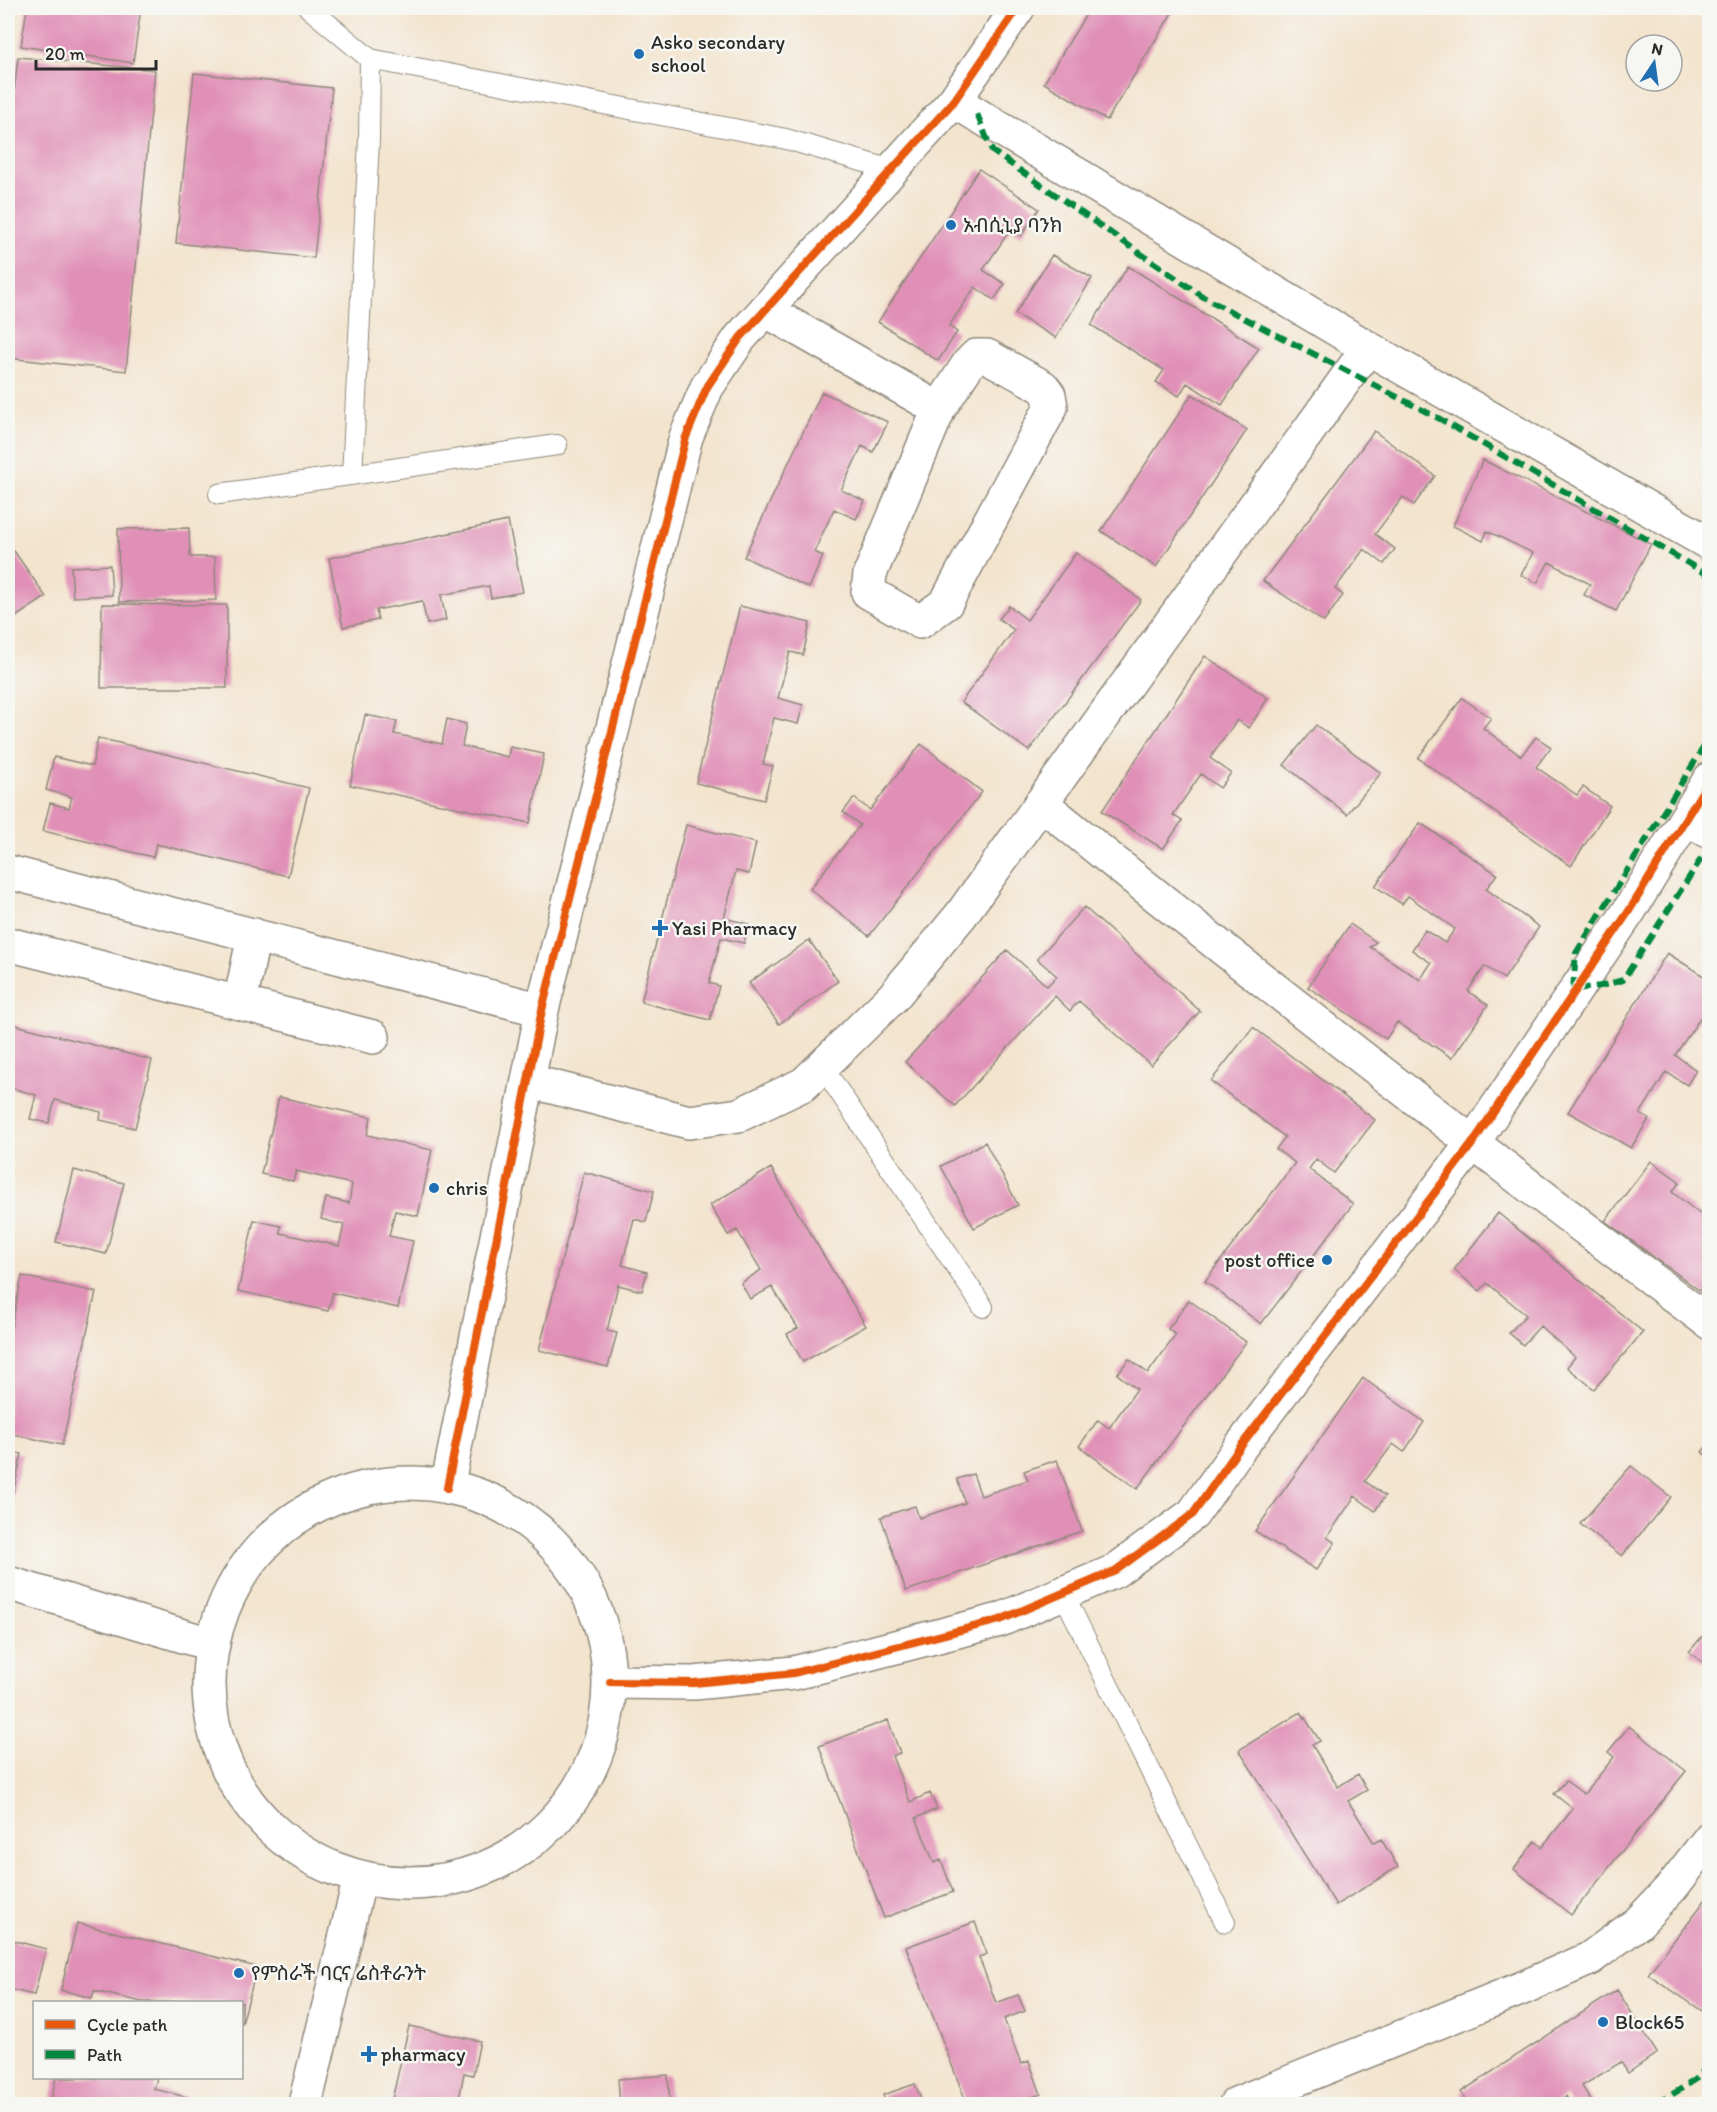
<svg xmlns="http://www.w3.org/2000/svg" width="1717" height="2112" font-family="Itim,'Noto Sans Ethiopic',sans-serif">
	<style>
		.building { fill: #e08fb6 }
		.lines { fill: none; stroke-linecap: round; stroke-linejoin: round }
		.lane-casing { stroke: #8f887c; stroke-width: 22 }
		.street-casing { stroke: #8f887c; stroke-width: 36 }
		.lane { stroke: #fff; stroke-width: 20 }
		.street { stroke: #fff; stroke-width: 33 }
		.quiet { stroke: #00873e; stroke-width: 6; stroke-dasharray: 12 6; stroke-linecap: butt }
		.cycleway-casing { stroke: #f6f6f2; stroke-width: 11 }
		.cycleway { stroke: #e8590c; stroke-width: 8 }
		.poi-dot { fill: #1f6fb2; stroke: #f6f6f2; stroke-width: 2 }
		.labels { text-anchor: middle; stroke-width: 5; stroke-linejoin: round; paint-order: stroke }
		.poi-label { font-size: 20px; fill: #2b2b2b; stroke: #f6f6f2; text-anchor: start }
	</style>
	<rect width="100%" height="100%" fill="#f6f6f2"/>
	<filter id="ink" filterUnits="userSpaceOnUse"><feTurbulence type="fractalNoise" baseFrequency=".0167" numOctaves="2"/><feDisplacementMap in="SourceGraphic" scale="12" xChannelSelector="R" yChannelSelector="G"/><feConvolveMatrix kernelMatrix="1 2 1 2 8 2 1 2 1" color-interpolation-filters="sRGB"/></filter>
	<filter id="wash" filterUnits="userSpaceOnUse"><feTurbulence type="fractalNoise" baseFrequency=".008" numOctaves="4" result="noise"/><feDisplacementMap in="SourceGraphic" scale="24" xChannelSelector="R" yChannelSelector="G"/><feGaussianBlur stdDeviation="1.35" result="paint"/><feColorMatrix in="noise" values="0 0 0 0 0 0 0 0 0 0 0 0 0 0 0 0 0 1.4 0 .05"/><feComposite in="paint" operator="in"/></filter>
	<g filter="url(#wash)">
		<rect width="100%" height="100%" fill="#f3e4ce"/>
		<g id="blocks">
			<path class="building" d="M27 8H141L133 63 21 46Z
				M1090 8H1175L1107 120 1044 83Z
				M18 57 155 70 126 371 8 358V150Z
				M194 73 332 88 314 258 176 243Z
				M979 169 1039 209 1021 236 1010 230 983 270 1005 284 994 300 975 287 949 326 957 332 938 361 878 322Z
				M1052 255 1092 278 1056 338 1015 314Z
				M1128 266 1259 348 1222 405 1187 383 1179 396 1156 382 1164 370 1091 325Z
				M822 392 888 422 873 452 862 446 841 490 865 501 856 519 834 509 814 552 823 556 809 588 744 557Z
				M1192 394 1247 430 1156 567 1101 531Z
				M1374 431 1435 476 1414 505 1403 497 1375 534 1395 549 1384 564 1364 549 1335 589 1343 595 1324 622 1263 581Z
				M1483 460 1651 544 1616 611 1584 595 1590 584 1549 562 1537 583 1521 575 1533 553 1487 531 1483 541 1453 526Z
				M508 521 523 592 491 598 489 586 441 595 446 620 427 624 422 601 376 610 378 620 343 627 329 558Z
				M189 528 190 557H215L216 600 119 602 118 529Z
				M14 551 46 597 8 622V556Z
				M1076 553 1141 600 1029 751 961 702 1014 630 999 619 1009 606 1027 620Z
				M110 565 112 595 73 597 71 567Z
				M102 604 227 605V688H101Z
				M740 606 810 623 803 655 790 652 778 698 803 705 798 724 774 718 763 764 773 766 764 800 696 783Z
				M1205 656 1268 698 1249 728 1237 720 1210 758 1231 773 1220 788 1201 774 1173 815 1182 821 1163 849 1102 811Z
				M1462 698 1491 718 1483 728 1521 756 1536 737 1551 747 1536 767 1577 795 1583 787 1610 806 1571 866 1418 758Z
				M365 715 397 721 394 734 442 744 447 719 466 724 462 746 508 757 510 747 544 754 530 823 350 785Z
				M1316 725 1381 773 1347 814 1284 765Z
				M98 738 309 788 288 876 156 844 153 857 43 831 50 803 69 808 72 797 46 790 54 757 92 766Z
				M921 744 982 792 869 936 810 889 860 825 843 812 854 798 870 810Z
				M1420 823 1497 874 1486 889 1539 927 1504 979 1485 966 1468 991 1488 1005 1452 1058 1397 1022 1386 1039 1308 987 1350 924 1376 942 1370 947 1420 980 1431 963 1412 950 1425 930 1445 943 1455 929 1408 896 1402 904 1375 886Z
				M686 825 756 843 749 874 736 871 724 918 749 924 744 943 721 938 709 983 719 986 710 1020 641 1002Z
				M1084 907 1200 1011 1151 1065 1079 1001 1070 1011 1055 996 955 1106 905 1062 1007 950 1047 986 1057 976 1037 959Z
				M809 940 838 981 779 1024 749 983Z
				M1667 953 1710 980V1022L1701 1017 1675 1055 1696 1070 1687 1085 1666 1072 1640 1114 1649 1119 1631 1148 1568 1112Z
				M8 1023 152 1060 135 1128 100 1120 101 1112 55 1100 49 1123 30 1119 36 1095 8 1087Z
				M1253 1027 1375 1120 1334 1173 1316 1159 1309 1169 1353 1204 1261 1324 1205 1281 1295 1163 1276 1149 1285 1137 1211 1081Z
				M279 1097 371 1117 367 1135 432 1150 418 1216 395 1211 389 1236 413 1241 398 1308 333 1293 328 1311 238 1291 254 1220 281 1226 280 1233 339 1246 344 1225 321 1219 326 1198 349 1203 352 1184 296 1171 293 1181 261 1174Z
				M985 1142 1018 1205 974 1228 941 1166Z
				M1651 1161 1680 1182 1672 1192 1710 1222V1298L1605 1221Z
				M771 1168 866 1326 803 1362 787 1334 798 1328 772 1287 750 1299 741 1283 761 1270 737 1230 728 1235 710 1205Z
				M74 1170 124 1183 106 1254 56 1242Z
				M584 1172 654 1191 646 1222 634 1219 622 1265 647 1272 642 1291 618 1285 607 1331 617 1333 608 1367 539 1350Z
				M1498 1213 1643 1332 1594 1389 1567 1367 1575 1357 1540 1326 1523 1345 1509 1333 1526 1315 1487 1283 1480 1291 1454 1270Z
				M22 1276 96 1292 62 1445 8 1433V1342Z
				M1189 1300 1246 1342 1137 1489 1079 1446 1098 1420 1109 1428 1137 1389 1117 1374 1129 1359 1148 1373 1176 1335 1168 1329Z
				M1363 1378 1424 1422 1404 1452 1393 1444 1365 1481 1385 1496 1375 1511 1355 1496 1327 1537 1335 1543 1316 1570 1255 1531Z
				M1710 1442V1458L1702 1452Z
				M8 1451 22 1454 8 1515Z
				M1057 1460 1082 1531 906 1591 881 1517 915 1506 919 1518 965 1503 957 1479 973 1474 981 1496 1028 1480 1024 1471Z
				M1631 1466 1671 1497 1622 1556 1580 1524Z
				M1710 1627V1668L1689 1652Z
				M1301 1712 1320 1741 1312 1745 1338 1787 1358 1774 1367 1790 1348 1801 1374 1843 1381 1839 1398 1867 1336 1905 1239 1750Z
				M888 1720 900 1753 892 1756 910 1802 930 1793 937 1809 916 1818 934 1863 941 1860 953 1892 884 1918 819 1746Z
				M1629 1726 1686 1771 1571 1915 1514 1869 1535 1841 1542 1847 1573 1809 1554 1794 1566 1781 1584 1794 1614 1757 1608 1752Z
				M1710 1894V2012L1708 2015 1648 1974Z
				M975 1922 987 1954 979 1957 996 2003 1018 1995 1025 2011 1004 2019 1021 2064 1029 2061 1041 2094 1012 2104H967L906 1947Z
				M77 1923 257 1967 242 2024V2002H142L94 1991 92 1998 61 1990Z
				M8 1939 46 1949 34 1995 8 1989Z
				M1617 1990 1657 2053 1628 2073 1621 2062 1582 2086 1593 2104H1571L1566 2096 1554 2104H1469L1461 2092Z
				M409 2026 480 2041 473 2075 464 2073 458 2104H391Z
				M668 2075 670 2104H620L618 2079Z
				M56 2078H157L154 2089 215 2104H50Z
				M915 2084 923 2104H886L883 2095Z"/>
		</g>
	</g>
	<g filter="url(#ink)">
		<use href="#blocks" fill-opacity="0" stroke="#8f887c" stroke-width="1.5"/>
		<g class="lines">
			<g class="lane-casing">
				<path id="lane" d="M309 8 370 59 786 139 892 170
					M352 475 369 140 370 59
					M219 494 557 445
					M822 1066 983 1307
					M1063 1593 1225 1922"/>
			</g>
			<g class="street-casing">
				<path id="street" d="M954 101 1368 348 1710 544
					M765 310 939 409
					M976 356H987L1043 387 1049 395 1051 407 946 603 920 622 868 592 870 574 939 409 969 363Z
					M1041 803C1260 981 1484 1153 1710 1323
					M1686 818 1710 832
					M8 872 542 1010
					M8 944 373 1037
					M240 1003 254 935
					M529 1081 689 1122 739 1115 804 1084 893 997 961 915 1368 348
					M209 1683a200 200 0 1 1 400 0a200 200 0 1 1-400 0Z
					M447 1488 542 1010 686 437 707 387 740 338 954 101 1018 8
					M8 1583 213 1645
					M610 1682 694 1683 794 1673 1000 1620 1115 1571 1193 1514 1238 1450 1472 1144 1629 911 1710 779
					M305 2104 360 1878
					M1236 2104 1525 1987 1589 1959 1638 1923 1672 1887 1710 1838"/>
			</g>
			<use href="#lane" class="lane"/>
			<use href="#street" class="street"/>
			<path class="quiet" d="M977 114 992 151 1205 298 1440 419 1710 576
				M1577 989 1601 986 1623 980 1710 845
				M1573 990 1576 953 1710 737
				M1657 2104 1695 2080 1710 2064"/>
			<g class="cycleway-casing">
				<path id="cycleway" d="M447 1488 542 1010 686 437 707 387 740 338 954 101 1018 8
					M610 1682 694 1683 794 1673 1000 1620 1115 1571 1193 1514 1238 1450 1472 1144 1629 911 1710 779"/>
			</g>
			<use href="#cycleway" class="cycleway"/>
		</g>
	</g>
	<g class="poi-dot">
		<circle cx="639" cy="54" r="6"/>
		<circle cx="951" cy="225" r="6"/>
		<path d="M657 919h6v6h6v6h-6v6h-6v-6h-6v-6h6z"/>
		<circle cx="434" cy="1188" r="6"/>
		<circle cx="1327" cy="1260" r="6"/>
		<circle cx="239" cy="1973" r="6"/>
		<circle cx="1603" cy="2022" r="6"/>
		<path d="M366 2045h6v6h6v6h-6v6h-6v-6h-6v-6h6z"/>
	</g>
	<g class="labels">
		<g class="poi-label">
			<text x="651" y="49">Asko secondary<tspan x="651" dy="23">school</tspan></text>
			<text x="963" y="232">አብሲኒያ ባንክ</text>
			<text x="672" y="935">Yasi Pharmacy</text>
			<text x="446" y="1195">chris</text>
			<text x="1315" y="1267" text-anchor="end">post office</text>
			<text x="251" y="1980">የምስራች ባርና ሬስቶራንት</text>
			<text x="1615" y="2029">Block65</text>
			<text x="381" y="2061">pharmacy</text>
		</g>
	</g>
	<rect width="1717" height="2112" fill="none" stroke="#f6f6f2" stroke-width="30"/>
	<rect x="33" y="2001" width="210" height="78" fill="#f6f6f2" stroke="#a5a5a2" stroke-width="1.5"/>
	<rect x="45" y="2020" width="30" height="9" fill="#e8590c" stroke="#a5a5a2" stroke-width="1.5"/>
	<text x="87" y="2031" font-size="18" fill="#2b2b2b">Cycle path</text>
	<rect x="45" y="2050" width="30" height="9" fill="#00873e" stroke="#a5a5a2" stroke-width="1.5"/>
	<text x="87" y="2061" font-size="18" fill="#2b2b2b">Path</text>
	<g transform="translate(1654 63) rotate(13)"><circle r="28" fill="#f6f6f2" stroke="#a5a5a2" stroke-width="1.5"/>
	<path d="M0-4.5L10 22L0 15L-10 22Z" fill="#1f6fb2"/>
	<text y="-9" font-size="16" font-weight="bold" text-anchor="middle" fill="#2b2b2b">N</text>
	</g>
	<path d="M36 60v9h120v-9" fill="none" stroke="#2b2b2b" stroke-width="3"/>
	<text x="45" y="60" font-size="18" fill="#2b2b2b" stroke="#f6f6f2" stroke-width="4.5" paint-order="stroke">20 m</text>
</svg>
